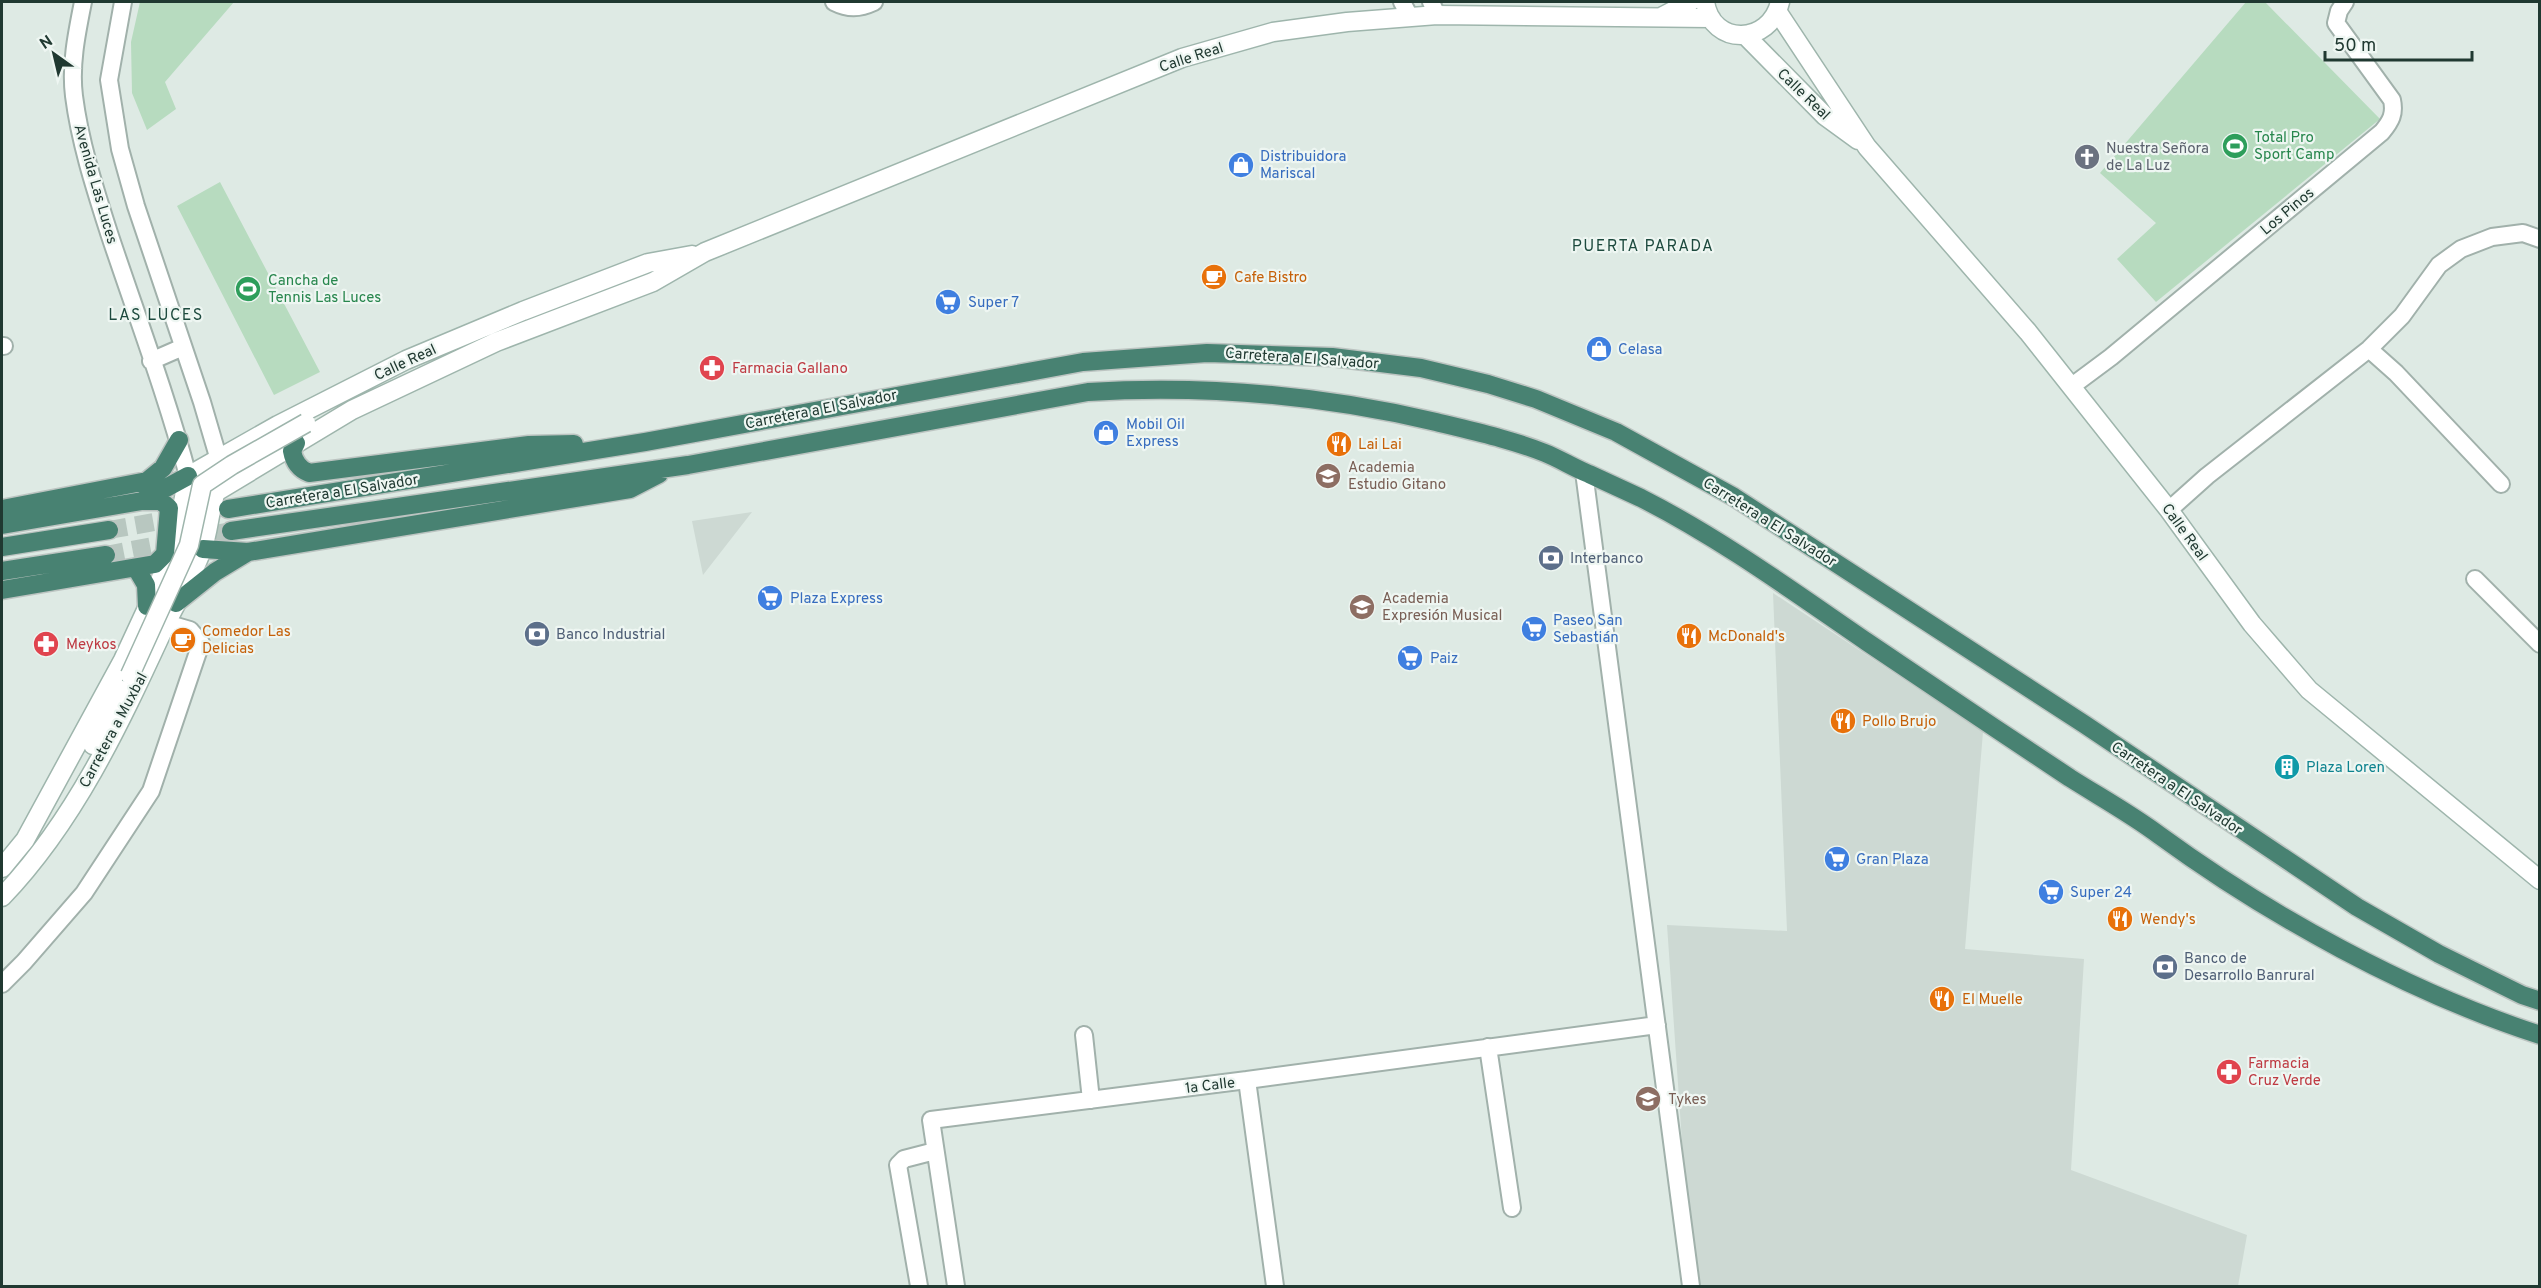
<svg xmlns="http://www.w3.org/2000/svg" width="2541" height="1288" font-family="Overpass,sans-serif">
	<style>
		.built { fill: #cdd9d3 }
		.green { fill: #b7dbbf }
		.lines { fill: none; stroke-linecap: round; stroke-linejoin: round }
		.trunk-tunnel { stroke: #b8c7c0; stroke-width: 18; stroke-dasharray: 18 9; stroke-linecap: butt }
		.minor-casing { stroke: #a1b1ab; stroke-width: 20 }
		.secondary-casing { stroke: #9eb5ac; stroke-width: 21 }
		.trunk-casing { stroke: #bcc4c1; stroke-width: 21 }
		.minor { stroke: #fff; stroke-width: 16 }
		.secondary { stroke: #fff; stroke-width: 18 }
		.trunk { stroke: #488272; stroke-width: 18 }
		.secondary-bridge-casing { stroke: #9eb5ac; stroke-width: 21; stroke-linecap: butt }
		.secondary-bridge { stroke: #fff; stroke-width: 18 }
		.labels { text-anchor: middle; stroke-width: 4.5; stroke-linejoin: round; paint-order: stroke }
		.street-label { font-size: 15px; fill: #203931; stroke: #eef6f2 }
		.leisure-label { font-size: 15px; fill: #27864d; stroke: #eef6f2; text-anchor: start }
		.worship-label { font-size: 15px; fill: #5b616d; stroke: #eef6f2; text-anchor: start }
		.shop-label { font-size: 15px; fill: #366cbe; stroke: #eef6f2; text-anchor: start }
		.food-label { font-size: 15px; fill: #c56008; stroke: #eef6f2; text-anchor: start }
		.health-label { font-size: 15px; fill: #be3a42; stroke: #eef6f2; text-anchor: start }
		.education-label { font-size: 15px; fill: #785e54; stroke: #eef6f2; text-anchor: start }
		.service-label { font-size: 15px; fill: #4e5e75; stroke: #eef6f2; text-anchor: start }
		.culture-label { font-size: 15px; fill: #0d838f; stroke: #eef6f2; text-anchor: start }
		.neighbourhood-label { font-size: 16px; letter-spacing: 1.5px; fill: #1d4a3e; stroke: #eef6f2 }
	</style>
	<rect width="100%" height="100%" fill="#deeae4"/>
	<path class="built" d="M752 512 703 575 692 521Z
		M1773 593 1983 732 1965 949 2084 959 2071 1170 2247 1235 2238 1286H1692L1667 925 1787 931Z"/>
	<path class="green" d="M140 2H234L165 82 176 109 147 130 132 93 131 42Z
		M2246 2H2265L2380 119 2156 302 2117 259 2156 223 2100 173Z
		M220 182 320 372 274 395 177 206Z"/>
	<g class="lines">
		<path class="trunk-tunnel" d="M109 530 182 517
			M106 555 231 531"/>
		<g class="minor-casing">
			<path id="minor" d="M83 2C77 32 70 65 74 96 80 143 95 189 109 233 136 314 166 393 188 476
				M123 2 109 80 120 149 136 206 202 402 219 460
				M834 2C848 9 859 9 874 2
				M1402 2 1410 17
				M1431 2 1437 15
				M2 346H4
				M2369 349 2396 373 2501 484
				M151 361 183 347
				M2072 386 2111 357 2382 132C2391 121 2395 114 2392 100L2336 23 2339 11 2345 2
				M1584 472 1691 1286
				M2169 510 2207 476 2369 349 2402 316 2439 265 2461 249 2492 237 2523 233 2540 239
				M2475 579 2540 644
				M2 984 24 962 84 893 151 791 201 643 190 630 166 623
				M1084 1035 1091 1100
				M1488 1047 1512 1208
				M1247 1080 1275 1286
				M919 1286 898 1165 904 1159 935 1151
				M956 1286 931 1120 1247 1080 1657 1025"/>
		</g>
		<g class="secondary-casing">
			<path id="secondary" d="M1705 2C1712 47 1770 45 1780 2
				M1777 11 1867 147 2028 332 2169 510 2252 624 2309 690 2540 880
				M1663 16 1690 2
				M1745 35 1825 116 1858 140
				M93 745 122 690
				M2 868 25 840 123 660 174 550 188 476 278 425 406 360 523 311 648 263 692 255
				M2 897C75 821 120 723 164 628 176 602 192 577 202 550 209 532 209 511 216 492L352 410 496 342 653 282 705 252 1182 58 1273 32 1347 22 1437 15 1711 18"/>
		</g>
		<g class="trunk-casing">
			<path id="trunk" d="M296 443 292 451C294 462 299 469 309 473L529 445 574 444
				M2 509 147 481 163 468 179 440
				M228 509 645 442 1083 362 1207 353 1332 357 1421 368 1488 384 1536 399 1616 432 1734 497 2084 724 2357 907 2439 954 2522 995 2540 1001
				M2 525 142 501 188 476
				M231 531 688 465 1088 392C1205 385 1322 395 1436 422 1472 431 1510 439 1545 453 1560 459 1574 468 1589 474 1606 482 1624 490 1641 498 1720 538 1794 592 1867 642 1935 688 2002 733 2070 778 2100 797 2131 814 2159 835 2270 916 2408 992 2540 1035
				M2 547 109 530
				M203 549 248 552 630 489 659 474
				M136 568 146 585 147 606
				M2 571 106 555
				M2 590 155 564 165 554 169 508 161 501H142
				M176 603 215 572 248 552"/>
		</g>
		<use href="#minor" class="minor"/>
		<use href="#secondary" class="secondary"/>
		<use href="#trunk" class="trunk"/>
		<g class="secondary-bridge-casing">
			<path id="secondary-bridge" d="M130 675 189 545 202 485 232 465 306 423"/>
		</g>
		<use href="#secondary-bridge" class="secondary-bridge"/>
	</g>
	<defs>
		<g id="stadium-disc" transform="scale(1.35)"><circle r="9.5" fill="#2e9e5b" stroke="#eef6f2"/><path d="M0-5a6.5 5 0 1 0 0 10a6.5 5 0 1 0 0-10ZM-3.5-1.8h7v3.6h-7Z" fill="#fff"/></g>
		<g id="church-disc" transform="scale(1.35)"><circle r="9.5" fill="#6b7280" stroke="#eef6f2"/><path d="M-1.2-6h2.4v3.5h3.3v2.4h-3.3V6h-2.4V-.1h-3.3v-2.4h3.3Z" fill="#fff"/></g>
		<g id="shop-disc" transform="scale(1.35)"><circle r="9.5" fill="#3f7fe0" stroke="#eef6f2"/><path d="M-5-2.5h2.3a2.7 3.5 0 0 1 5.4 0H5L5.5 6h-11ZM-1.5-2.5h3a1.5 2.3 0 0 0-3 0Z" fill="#fff"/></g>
		<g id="cafe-disc" transform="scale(1.35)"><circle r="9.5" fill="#e8710a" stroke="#eef6f2"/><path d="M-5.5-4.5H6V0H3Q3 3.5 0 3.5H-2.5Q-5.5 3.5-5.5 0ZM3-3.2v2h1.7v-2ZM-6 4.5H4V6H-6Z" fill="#fff"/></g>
		<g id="supermarket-disc" transform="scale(1.35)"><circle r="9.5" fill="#3f7fe0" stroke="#eef6f2"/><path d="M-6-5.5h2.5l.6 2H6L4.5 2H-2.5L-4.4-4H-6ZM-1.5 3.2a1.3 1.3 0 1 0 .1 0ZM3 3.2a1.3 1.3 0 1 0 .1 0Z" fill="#fff"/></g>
		<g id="pharmacy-disc" transform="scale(1.35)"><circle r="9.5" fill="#e0444e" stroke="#eef6f2"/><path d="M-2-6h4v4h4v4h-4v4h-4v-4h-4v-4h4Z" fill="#fff"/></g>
		<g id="restaurant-disc" transform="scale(1.35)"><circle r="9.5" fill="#e8710a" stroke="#eef6f2"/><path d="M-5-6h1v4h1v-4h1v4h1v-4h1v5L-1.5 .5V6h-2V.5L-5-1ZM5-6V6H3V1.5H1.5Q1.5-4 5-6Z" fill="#fff"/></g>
		<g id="school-disc" transform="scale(1.35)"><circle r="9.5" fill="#8d6e63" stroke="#eef6f2"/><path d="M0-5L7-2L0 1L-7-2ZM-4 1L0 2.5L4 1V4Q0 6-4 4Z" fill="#fff"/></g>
		<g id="bank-disc" transform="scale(1.35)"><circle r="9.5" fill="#5c6f8a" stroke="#eef6f2"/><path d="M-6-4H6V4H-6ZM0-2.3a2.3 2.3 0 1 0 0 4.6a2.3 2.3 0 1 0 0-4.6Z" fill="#fff"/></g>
		<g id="building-disc" transform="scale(1.35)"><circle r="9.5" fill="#0f9aa8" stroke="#eef6f2"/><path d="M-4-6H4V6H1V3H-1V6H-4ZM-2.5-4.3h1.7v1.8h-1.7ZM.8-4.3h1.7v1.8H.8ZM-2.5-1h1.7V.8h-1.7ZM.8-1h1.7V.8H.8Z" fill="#fff"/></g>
	</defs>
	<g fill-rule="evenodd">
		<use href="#stadium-disc" x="2235" y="146"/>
		<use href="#church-disc" x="2087" y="157"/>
		<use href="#shop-disc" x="1241" y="165"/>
		<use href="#cafe-disc" x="1214" y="277"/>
		<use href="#stadium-disc" x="248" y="289"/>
		<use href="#supermarket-disc" x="948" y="302"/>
		<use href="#shop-disc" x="1599" y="349"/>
		<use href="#pharmacy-disc" x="712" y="368"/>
		<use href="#shop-disc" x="1106" y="433"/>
		<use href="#restaurant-disc" x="1339" y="444"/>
		<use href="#school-disc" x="1328" y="476"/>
		<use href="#bank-disc" x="1551" y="558"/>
		<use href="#supermarket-disc" x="770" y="598"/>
		<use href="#school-disc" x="1362" y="607"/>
		<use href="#supermarket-disc" x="1534" y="629"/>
		<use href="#bank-disc" x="537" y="634"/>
		<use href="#restaurant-disc" x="1689" y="636"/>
		<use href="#cafe-disc" x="183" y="640"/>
		<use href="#pharmacy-disc" x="46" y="644"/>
		<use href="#supermarket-disc" x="1410" y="658"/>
		<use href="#restaurant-disc" x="1843" y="721"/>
		<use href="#building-disc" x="2287" y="767"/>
		<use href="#supermarket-disc" x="1837" y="859"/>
		<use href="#supermarket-disc" x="2051" y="892"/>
		<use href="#restaurant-disc" x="2120" y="919"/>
		<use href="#bank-disc" x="2165" y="967"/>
		<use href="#restaurant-disc" x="1942" y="999"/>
		<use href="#pharmacy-disc" x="2229" y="1072"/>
		<use href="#school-disc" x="1648" y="1099"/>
	</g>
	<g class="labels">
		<g class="street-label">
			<text transform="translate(1191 57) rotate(-18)" y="5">Calle Real</text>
			<text transform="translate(1804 94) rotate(44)" y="5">Calle Real</text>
			<text transform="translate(96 184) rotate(74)" y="5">Avenida Las Luces</text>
			<text transform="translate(2287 211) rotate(-40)" y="5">Los Pinos</text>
			<text transform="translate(1302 358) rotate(4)" y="5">Carretera a El Salvador</text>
			<text transform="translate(405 362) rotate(-25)" y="5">Calle Real</text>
			<text transform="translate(821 409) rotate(-11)" y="5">Carretera a El Salvador</text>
			<text transform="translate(342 491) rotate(-9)" y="5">Carretera a El Salvador</text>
			<text transform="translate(1770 522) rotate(32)" y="5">Carretera a El Salvador</text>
			<text transform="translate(2185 532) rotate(54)" y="5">Calle Real</text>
			<text transform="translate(113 730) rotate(-62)" y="5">Carretera a Muxbal</text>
			<text transform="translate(2177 788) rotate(34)" y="5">Carretera a El Salvador</text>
			<text transform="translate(1210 1085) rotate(-7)" y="5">1a Calle</text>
		</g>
		<g class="leisure-label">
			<text x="2254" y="142">Total Pro<tspan x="2254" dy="17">Sport Camp</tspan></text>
			<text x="268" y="285">Cancha de<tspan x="268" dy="17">Tennis Las Luces</tspan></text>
		</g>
		<g class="worship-label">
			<text x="2106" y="153">Nuestra Señora<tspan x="2106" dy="17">de La Luz</tspan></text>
		</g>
		<g class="shop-label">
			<text x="1260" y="161">Distribuidora<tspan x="1260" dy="17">Mariscal</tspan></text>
			<text x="968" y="307">Super 7</text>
			<text x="1618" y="354">Celasa</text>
			<text x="1126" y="429">Mobil Oil<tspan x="1126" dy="17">Express</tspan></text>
			<text x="790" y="603">Plaza Express</text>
			<text x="1553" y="625">Paseo San<tspan x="1553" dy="17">Sebastián</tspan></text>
			<text x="1430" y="663">Paiz</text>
			<text x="1856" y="864">Gran Plaza</text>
			<text x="2070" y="897">Super 24</text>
		</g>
		<g class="food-label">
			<text x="1234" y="282">Cafe Bistro</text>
			<text x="1358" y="449">Lai Lai</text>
			<text x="202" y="636">Comedor Las<tspan x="202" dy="17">Delicias</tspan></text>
			<text x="1708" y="641">McDonald's</text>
			<text x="1862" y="726">Pollo Brujo</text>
			<text x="2140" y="924">Wendy's</text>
			<text x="1962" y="1004">El Muelle</text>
		</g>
		<g class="health-label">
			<text x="732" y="373">Farmacia Gallano</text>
			<text x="66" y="649">Meykos</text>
			<text x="2248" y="1068">Farmacia<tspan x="2248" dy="17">Cruz Verde</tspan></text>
		</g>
		<g class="education-label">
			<text x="1348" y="472">Academia<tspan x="1348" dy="17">Estudio Gitano</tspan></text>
			<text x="1382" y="603">Academia<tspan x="1382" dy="17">Expresión Musical</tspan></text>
			<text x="1668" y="1104">Tykes</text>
		</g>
		<g class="service-label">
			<text x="1570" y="563">Interbanco</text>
			<text x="556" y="639">Banco Industrial</text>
			<text x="2184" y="963">Banco de<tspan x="2184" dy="17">Desarrollo Banrural</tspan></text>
		</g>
		<g class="culture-label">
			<text x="2306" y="772">Plaza Loren</text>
		</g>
		<g class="neighbourhood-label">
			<text x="1643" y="251">PUERTA PARADA</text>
			<text x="156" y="320">LAS LUCES</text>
		</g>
	</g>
	<rect width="2541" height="1288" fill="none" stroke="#203931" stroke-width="6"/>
	<g transform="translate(54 54) rotate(326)" stroke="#eef6f2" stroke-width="4.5" paint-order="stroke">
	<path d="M0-4.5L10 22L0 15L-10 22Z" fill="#203931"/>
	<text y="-9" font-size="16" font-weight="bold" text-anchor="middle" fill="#203931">N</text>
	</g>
	<path d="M2325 51v9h147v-9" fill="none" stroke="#203931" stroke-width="3"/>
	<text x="2334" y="51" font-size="18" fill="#203931" stroke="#eef6f2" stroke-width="4.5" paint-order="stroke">50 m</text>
</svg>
